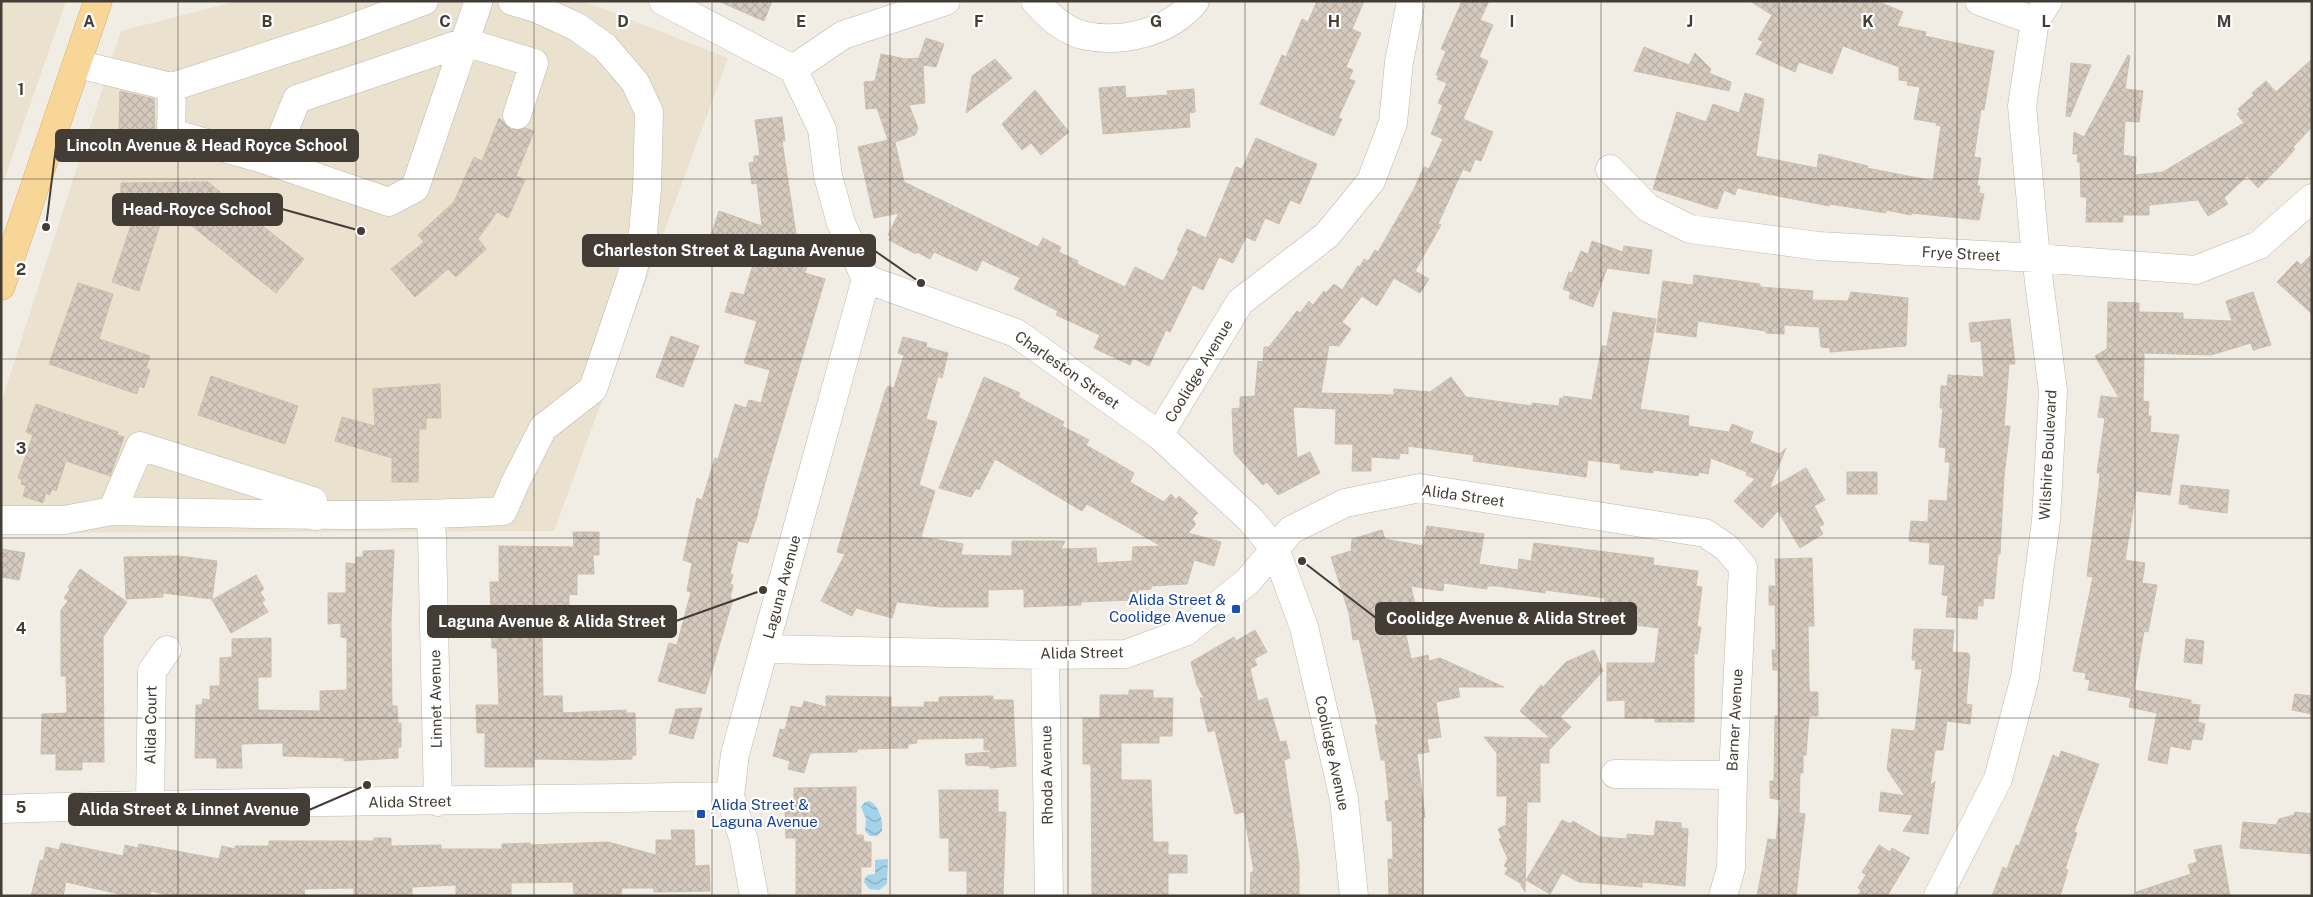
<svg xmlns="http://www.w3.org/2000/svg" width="2313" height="897" font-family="'Public Sans',sans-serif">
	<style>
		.education { fill: #eae1cf }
		.water { fill: url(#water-waves) }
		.building { fill: url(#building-cross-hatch); stroke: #ccbfae }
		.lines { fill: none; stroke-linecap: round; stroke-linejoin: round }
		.minor-casing { stroke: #bfb7ab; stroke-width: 29 }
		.major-casing { stroke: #dcb268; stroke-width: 29 }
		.minor { stroke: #fff; stroke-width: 28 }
		.major { stroke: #f8d697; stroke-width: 28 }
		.grid { fill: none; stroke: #433d35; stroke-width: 1; stroke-opacity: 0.55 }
		.transit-dot { fill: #1a4fb4; stroke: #fff; stroke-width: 2 }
		.labels { text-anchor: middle; stroke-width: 4.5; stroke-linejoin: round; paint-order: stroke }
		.street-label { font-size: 15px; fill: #433d35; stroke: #fff }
		.transit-label { font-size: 15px; fill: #164399; stroke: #fff; text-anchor: end }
		.grid-label { font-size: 16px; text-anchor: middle; font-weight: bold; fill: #433d35; stroke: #fff; stroke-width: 4.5; stroke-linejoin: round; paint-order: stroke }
		.leader { fill: none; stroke: #433d35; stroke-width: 2 }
		.callout-dot { fill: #433d35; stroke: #fff; stroke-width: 2 }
		.callout { fill: #433d35; stroke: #433d35; stroke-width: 2 }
		.callout-label { font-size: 16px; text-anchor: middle; font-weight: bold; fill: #fff }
	</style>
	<defs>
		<pattern id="water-waves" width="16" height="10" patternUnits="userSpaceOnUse" patternTransform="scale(1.25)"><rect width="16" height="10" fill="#a3d3eb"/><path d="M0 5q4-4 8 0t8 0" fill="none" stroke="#86acbf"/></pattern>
		<pattern id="building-cross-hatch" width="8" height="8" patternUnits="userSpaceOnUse" patternTransform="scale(1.25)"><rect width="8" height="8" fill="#d5cabe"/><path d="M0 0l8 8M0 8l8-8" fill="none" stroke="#b8aea4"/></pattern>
	</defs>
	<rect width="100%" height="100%" fill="#f1ede5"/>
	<path class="education" d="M1 1H66L1 189Z
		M237 1H583L728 58 554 531 1 533V403L121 31Z"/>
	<path class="water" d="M870 801C880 807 883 820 882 831L877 836H870L865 831 866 819 861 807 865 802Z
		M888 859 887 884 879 890 869 889 864 882 865 878 868 875 875 874V860Z"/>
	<path class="building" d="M718 1H772L764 21Z
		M1317 1H1364L1352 29 1361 33 1346 67 1353 70 1349 79 1355 81 1338 118 1342 119 1334 136 1260 104 1282 55 1286 57 1302 19 1308 22Z
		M1462 1H1489L1480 20 1493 25 1479 57 1488 61 1463 119 1493 132 1481 161 1475 159 1470 172 1463 169 1438 224 1441 225 1415 271 1429 279 1420 293 1394 278 1377 306 1362 296 1342 322 1351 329 1339 346 1329 345 1321 393 1394 395V389L1430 392 1451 377 1466 397 1532 406V403L1559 406 1560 398 1563 399V396L1592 400 1602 346H1607L1613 312 1656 319 1640 409 1689 416 1688 426 1729 432 1732 424 1753 432 1750 442 1780 454 1786 448 1769 489 1806 468 1825 500 1814 506 1824 524 1819 527 1823 534 1800 548 1778 511 1762 528 1734 501 1755 479 1746 475 1747 472 1711 458 1708 474 1699 472 1698 476 1653 470V473L1620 469 1621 464 1588 460 1586 477 1473 461 1474 455 1408 446V454L1400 453 1399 459 1371 457V471H1352L1353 444H1335L1336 409 1293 407 1297 458 1310 452 1320 473 1278 495 1267 482 1263 485 1234 453 1232 409 1240 408V397L1255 396 1258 361 1263 362 1264 347H1269L1297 311 1300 313 1309 301 1313 305 1324 291 1326 293 1334 284 1342 290 1358 266 1360 267 1364 259 1368 261 1375 250 1378 252 1413 191 1424 167 1429 169 1443 139 1431 134 1443 105 1438 103 1447 83 1437 79 1439 76 1436 75 1446 51 1441 49Z
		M1750 1H1877L1903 12 1897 26 1926 32 1925 36 1994 51 1984 110 1981 109 1974 157 1981 158 1977 186H1980L1979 193 1984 194 1979 220 1911 213V215L1886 210V213L1830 204 1829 206 1737 188 1735 195 1724 190 1717 209 1653 189 1677 112 1706 122 1713 104 1739 113 1745 93 1764 99 1756 156 1817 168 1819 154 1868 166 1867 168 1933 181 1941 126 1936 125 1937 123 1914 119 1920 87 1907 85 1908 81 1899 80V67L1843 46 1832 74 1799 62 1795 72 1756 54 1763 42 1758 39 1772 15Z
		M926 38 944 44 936 67 923 65 925 103 909 105 918 128 915 135 895 142 904 182 1038 247 1043 238 1061 247 1059 252 1078 261 1077 264 1125 287 1135 267 1163 281 1179 251 1177 250 1187 229 1206 238 1236 167 1242 169 1256 138 1317 164 1300 204 1290 200 1279 224 1265 218 1255 241 1246 237 1233 263 1219 257 1203 290 1193 285 1170 332 1166 330 1149 366 1133 358 1130 365 1094 348 1100 335 1056 315 1058 311 1014 289 1020 278 982 260 977 271 934 252 930 259 917 252 916 254 889 240 891 236 888 235 899 213 874 218 858 147 888 140 877 108 866 109 864 82 875 81 881 54 906 59 919 58Z
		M1644 47 1689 65 1695 53 1711 69 1709 73 1731 82 1729 91 1634 71Z
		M2128 55 2130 56 2125 89 2143 91 2139 122 2125 121 2123 155 2136 157 2135 175 2163 172 2244 123 2237 114 2240 111 2238 109 2254 95 2252 93 2266 81 2276 92 2312 59V127L2293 147 2295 149 2282 164 2258 188 2247 176 2224 198 2228 204 2208 216 2198 200 2149 205V215H2123V222H2086L2087 197H2081L2080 162H2077L2078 154H2073L2074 132 2084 137Z
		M995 59 1012 78 966 113 972 76Z
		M2071 63 2091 65 2070 117 2066 116Z
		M1125 86 1126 98 1168 95 1167 91 1194 89 1195 112 1189 113 1190 127 1103 134 1099 88Z
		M1035 90 1069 132 1041 155 1031 143 1022 150 1002 124Z
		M120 91 154 99 155 137 138 132 119 131Z
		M782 117 785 141H782L796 234 806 237 805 241 814 243 805 273 825 279 765 483 757 516 748 543 738 541 730 574 733 575 730 584 733 585 730 598 733 599 705 694 658 681 669 643 677 645 691 592 687 591 692 563 683 560 697 498 702 500 715 458 718 459 735 404 746 408 749 400 761 403 770 370 744 363 757 321 725 312 731 292 744 295 757 251 711 236 719 211 762 226 757 183 752 184 749 163 754 162V156H760L755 120Z
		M499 118 512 130 525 128 534 131 516 176 525 180 508 218 497 212 478 239 486 249 456 277 448 269 415 297 391 269 424 242 418 235 454 202 474 157 482 161Z
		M208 182 304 259 276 293 192 226 160 225 139 291 112 282 131 225H120L121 183Z
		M1592 241 1623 252 1624 246 1652 250 1649 274 1607 268 1593 307 1569 298 1571 292 1563 289 1569 272 1572 273 1581 251 1588 254Z
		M2312 254V314L2277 282 2297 261 2301 265Z
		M1694 275 1760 284V287L1813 291 1812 300 1848 301 1851 292 1908 298 1906 346 1830 352V348L1821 347 1819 327 1784 325V334L1766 333V331L1698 321 1696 337 1656 332 1663 281 1693 285Z
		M78 283 113 294 99 339 150 356 146 368 150 370 144 388 139 386 137 394 49 364Z
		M2253 292 2271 345 2253 350 2251 343 2211 355 2144 353 2143 401 2149 402 2148 416H2151L2150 432 2179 435 2170 495 2136 491 2125 560 2145 563 2142 583 2157 585 2148 632 2144 631 2134 690 2191 700V704L2200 705 2198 722 2205 724 2202 740 2192 739 2190 750 2170 746 2167 764 2148 760 2157 713 2129 707 2131 698 2088 690 2090 680 2085 679 2086 673 2073 671 2093 577 2087 576 2099 486 2100 473H2097L2105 418 2098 417 2101 396 2119 398 2095 356 2107 349 2108 302 2139 303V312L2183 313V319L2232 321 2226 301Z
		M2010 319 2015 364H2009L2004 426H2010L2004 476 2000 554H1998L1994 599 1983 598V606L1978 605 1977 619 1946 617 1948 596 1942 595 1945 565 1929 564 1930 543 1909 541 1911 521 1928 522 1929 500 1947 501 1950 462H1945L1946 448 1939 447 1943 408H1940L1941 386H1947L1948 375 1984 377 1981 341 1971 342 1969 323Z
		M671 336 699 346 683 387 656 377Z
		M903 337 927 343 926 347 948 353 942 378 938 376 926 419 937 422 919 485 935 491 921 537 963 544 961 555 1012 556V541H1065L1061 549 1096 548 1097 563 1132 561 1133 547 1161 546 1087 504 1082 511 995 459 979 490 976 488 971 497 939 488 984 377 1020 393 1018 397 1064 422 1062 426 1089 440 1086 445 1134 473 1130 482 1164 502 1171 494 1176 500 1179 496 1198 513 1192 519 1196 524 1188 533 1221 542 1214 566 1194 560 1187 584 1151 586V589L1138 590V594H1132V600L1081 602V605L1024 607V589L988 590V607H941L897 602 892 618 856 608 852 616 821 601 845 554 837 552 885 392 888 386 894 388 904 355 898 353Z
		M211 376 298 406 285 444 198 415Z
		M440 384 441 418H426V429H419L418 482H392V458L335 441 342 417 375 426 373 389Z
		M36 404 118 432 117 435 124 437 110 476 66 461 56 491 52 489 50 495 46 493 43 503 23 496 26 486 21 484 22 480 18 478 33 435 26 432Z
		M1847 472H1877V494H1847Z
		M2181 485 2229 490 2227 513 2189 508V505L2179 504Z
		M1427 526 1484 534 1479 564 1518 570 1519 559 1531 561 1534 543 1654 558 1653 565 1698 571 1696 586 1702 587 1697 627H1701L1697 654 1694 653V722H1655V718H1625V700L1607 701V663H1655L1659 628 1626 624 1628 609 1604 607 1605 598 1545 590V593L1497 586H1487V589L1444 583 1443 591 1411 586 1419 622 1404 625 1411 659 1428 655 1429 661 1440 658 1504 687H1458L1460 697 1436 702 1441 737 1427 739 1429 752 1417 754 1425 817H1423V896H1389L1388 859H1393L1392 821H1387L1385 801 1389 800 1385 760H1381L1375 725H1378L1359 639 1353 640 1349 613 1331 557 1351 551 1352 539 1382 530 1385 539 1423 546Z
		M573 532H599V555H593L594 574H577V595L569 594V634H542L543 696H562L563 713 626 710V713H635L636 755 632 756V759L600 760 534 759V767H485V733H477L476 705H499L497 648H492L490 582H499V546L574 547Z
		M1 549 25 553 19 580 1 577Z
		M394 550 391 623 392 706H397L398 723H401V747H398V758L344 761V758L283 756V743L241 744 242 768H217V758H195L196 705H202L203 699 210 700V686H220V658L232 657V639L271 638V677H258V710L320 711V691L347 690V638L341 637V623L328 624V593H346V563L356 564V557H363V551Z
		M179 556 217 561 212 599 163 593V597L126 599 124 557Z
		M1812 558 1814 626H1808L1809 687 1810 692H1818V716H1809L1806 755H1803V773H1800L1799 813 1805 814 1796 896H1757L1768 839 1776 840 1781 800 1770 798V781H1774L1775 716 1778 715V670H1773L1772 650H1776L1775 605H1769V586H1776L1775 559Z
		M80 569 127 602 103 637 104 762H82V770H56V754H41L42 714 67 713 66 676H61V610L68 601 64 598 70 589 68 587Z
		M256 575 264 589 260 592 265 600 262 602 268 612 231 633 212 600Z
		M1914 629 1954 630 1952 652 1968 653 1970 656 1966 704 1972 705 1970 724 1947 721 1943 750H1935L1930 786 1935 781 1928 834 1903 831 1913 815 1879 811 1881 792 1905 796 1887 769 1892 729 1915 731 1922 669H1915L1916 660H1912Z
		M1255 630 1267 652 1254 659 1257 665 1250 669 1258 701 1267 698 1280 742 1286 741 1290 758 1284 760 1299 862V896H1250L1251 872H1254L1244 812 1235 814 1215 730 1208 732 1200 698H1204L1197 685 1191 662 1234 637 1236 641Z
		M2186 639 2204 641 2202 664 2184 662Z
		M1594 650 1603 671 1560 717 1571 727 1549 750V763H1540V802H1527L1525 892 1520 883 1505 874 1508 868 1504 866 1508 859 1499 839 1502 838 1498 829 1506 825 1507 796H1497V753L1484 737 1550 738 1520 711 1541 685 1543 687 1566 662Z
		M1129 690H1153V698H1173L1172 736H1159V743H1121V780H1151L1153 842H1168V855H1187V873H1168V896H1092L1091 764H1083V718H1100V695H1129Z
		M2295 694 2312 696V714L2292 710Z
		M826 696 891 697V707H924V702H939V697L993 696V700H1013L1016 766 990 768V766L966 765 965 754 990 752V750H984V738L917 739V743L908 744V748L857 749V752L810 753 804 773 788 769 790 761 773 756 780 729 785 730 791 706 802 708 804 701 826 707Z
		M702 708 693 739 669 733 676 709Z
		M2061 751 2099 764 2074 832 2077 833 2065 869 2068 870 2060 896H1992L2003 867 2007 869 2016 845 2019 846 2053 755 2059 758Z
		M856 787V835H863L864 842H871V867H861V894H796V838H786L785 809H794V788Z
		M939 790H998V812H1006L1003 896H967V871H949V838H940Z
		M2295 812 2312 814V854L2240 848 2243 822 2276 825 2279 819 2294 815Z
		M1562 820 1571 824 1573 821 1600 837 1627 839V834L1654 836 1656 821 1681 823V828L1688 829 1685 886 1642 882V887L1579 882 1562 873 1550 894 1526 880Z
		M671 830H694L695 866 709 865 710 891 654 892V888H622L621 896H597L574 894 573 882 511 883V896H456V885L412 887V896L354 895V888L304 889 305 896H171L151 891 150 896H128L66 882 63 896H31L40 860 43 861 46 847 59 850 61 843 123 856 125 845 138 848 139 844 219 859 222 846 235 849V846H269V841H374V838H391V846L441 845V849H502V844L530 843V845L608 842 656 855V840H672Z
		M1879 845 1890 852 1892 848 1910 858 1887 896H1858L1861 890 1858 888 1866 875 1862 872Z
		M2221 845 2230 896H2137L2136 892 2191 874 2188 865 2197 862 2194 850Z"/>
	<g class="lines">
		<g class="minor-casing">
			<path id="minor" d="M663 1 793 69 822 129 828 176 841 223 866 279 1016 333 1159 435 1251 520 1275 549 1304 627 1344 799 1354 896
				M1035 1C1047 14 1063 30 1082 35 1120 44 1170 33 1195 1
				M1979 1 2035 21
				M77 64 172 87 341 32 424 1
				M793 69 843 35 946 1
				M172 87 171 133 260 158 389 202 415 188 478 3
				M271 162 297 99 465 42 534 63 517 115
				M1610 169 1648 208 1690 229 1818 246 2036 258 2196 270 2259 245 2312 198
				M1159 435 1240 302 1327 235 1371 181 1393 123 1399 62 1411 1
				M112 511C243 514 373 518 503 511L515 483 543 428 593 389 631 277 643 233 647 189 649 112 635 82 605 47 577 27 536 8 512 1
				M430 515 432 536 438 802
				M1 520H64L112 511 140 446 313 501 316 516
				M765 649 1045 655 1126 654 1185 632 1248 581 1291 530 1345 503 1420 488 1705 533 1727 548 1743 567 1733 775 1731 868 1723 896
				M1045 655 1049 896
				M1615 774 1733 775
				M150 804 152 671 167 650
				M1 809C244 801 487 801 730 796
				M754 896 744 841 730 796 735 754 866 279
				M1938 896 1998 779 2025 677 2046 521 2053 391 2036 258 2022 106 2035 21 2048 1"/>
		</g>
		<g class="major-casing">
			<path id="major" d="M1 286 98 1"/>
		</g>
		<use href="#minor" class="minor"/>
		<use href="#major" class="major"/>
	</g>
	<path class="grid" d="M178 1V896M356 1V896M534 1V896M712 1V896M890 1V896M1068 1V896M1245 1V896M1423 1V896M1601 1V896M1779 1V896M1957 1V896M2135 1V896M1 179H2312M1 359H2312M1 538H2312M1 718H2312"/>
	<g class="transit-dot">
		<rect x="1231" y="604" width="10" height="10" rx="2.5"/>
		<rect x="696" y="809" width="10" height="10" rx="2.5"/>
	</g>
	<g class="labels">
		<g class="street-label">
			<text transform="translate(1961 254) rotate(3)" y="5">Frye Street</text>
			<text transform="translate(1067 370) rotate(35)" y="5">Charleston Street</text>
			<text transform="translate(1199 371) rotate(-59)" y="5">Coolidge Avenue</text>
			<text transform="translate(2048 455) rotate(-87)" y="5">Wilshire Boulevard</text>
			<text transform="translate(1463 496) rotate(8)" y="5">Alida Street</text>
			<text transform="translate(782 587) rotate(-75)" y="5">Laguna Avenue</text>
			<text transform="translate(1082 653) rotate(-1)" y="5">Alida Street</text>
			<text transform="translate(436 699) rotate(-91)" y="5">Linnet Avenue</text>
			<text transform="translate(1735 720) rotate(-87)" y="5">Barner Avenue</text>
			<text transform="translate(151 725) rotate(-89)" y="5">Alida Court</text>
			<text transform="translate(1332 753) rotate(78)" y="5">Coolidge Avenue</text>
			<text transform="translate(1047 775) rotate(-91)" y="5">Rhoda Avenue</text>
			<text transform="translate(410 802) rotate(-1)" y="5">Alida Street</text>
		</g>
		<g class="transit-label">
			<text x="1226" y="605">Alida Street &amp;<tspan x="1226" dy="17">Coolidge Avenue</tspan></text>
			<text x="711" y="810" text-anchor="start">Alida Street &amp;<tspan x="711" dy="17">Laguna Avenue</tspan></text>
		</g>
	</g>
	<g class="grid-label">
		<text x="89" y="27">A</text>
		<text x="267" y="27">B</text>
		<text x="445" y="27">C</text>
		<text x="623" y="27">D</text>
		<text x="801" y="27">E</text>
		<text x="979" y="27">F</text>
		<text x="1156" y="27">G</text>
		<text x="1334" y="27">H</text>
		<text x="1512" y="27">I</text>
		<text x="1690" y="27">J</text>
		<text x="1868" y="27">K</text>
		<text x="2046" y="27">L</text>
		<text x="2224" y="27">M</text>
		<text x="21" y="95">1</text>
		<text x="21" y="275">2</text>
		<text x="21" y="454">3</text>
		<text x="21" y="634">4</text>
		<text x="21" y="813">5</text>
	</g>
	<path class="leader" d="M46 227L56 146M361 231L282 209M921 283L875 251M1302 561L1376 618M763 590L676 621M367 785L309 810"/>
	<g class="callout-dot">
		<circle cx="46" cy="227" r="5"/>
		<circle cx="361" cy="231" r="5"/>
		<circle cx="921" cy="283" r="5"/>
		<circle cx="1302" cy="561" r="5"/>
		<circle cx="763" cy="590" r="5"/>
		<circle cx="367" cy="785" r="5"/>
	</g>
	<g class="callout">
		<rect x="56" y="130" width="302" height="31" rx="5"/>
		<rect x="113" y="194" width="169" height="31" rx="5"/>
		<rect x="583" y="235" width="292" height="31" rx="5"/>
		<rect x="1376" y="603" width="260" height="31" rx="5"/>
		<rect x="428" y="606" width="248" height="31" rx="5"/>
		<rect x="69" y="794" width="240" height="31" rx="5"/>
	</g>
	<g class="callout-label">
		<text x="207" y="151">Lincoln Avenue &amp; Head Royce School</text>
		<text x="197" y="215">Head-Royce School</text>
		<text x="729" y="256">Charleston Street &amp; Laguna Avenue</text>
		<text x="1506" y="624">Coolidge Avenue &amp; Alida Street</text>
		<text x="552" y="627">Laguna Avenue &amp; Alida Street</text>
		<text x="189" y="815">Alida Street &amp; Linnet Avenue</text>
	</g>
	<rect width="2313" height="897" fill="none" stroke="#433d35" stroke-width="5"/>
</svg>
